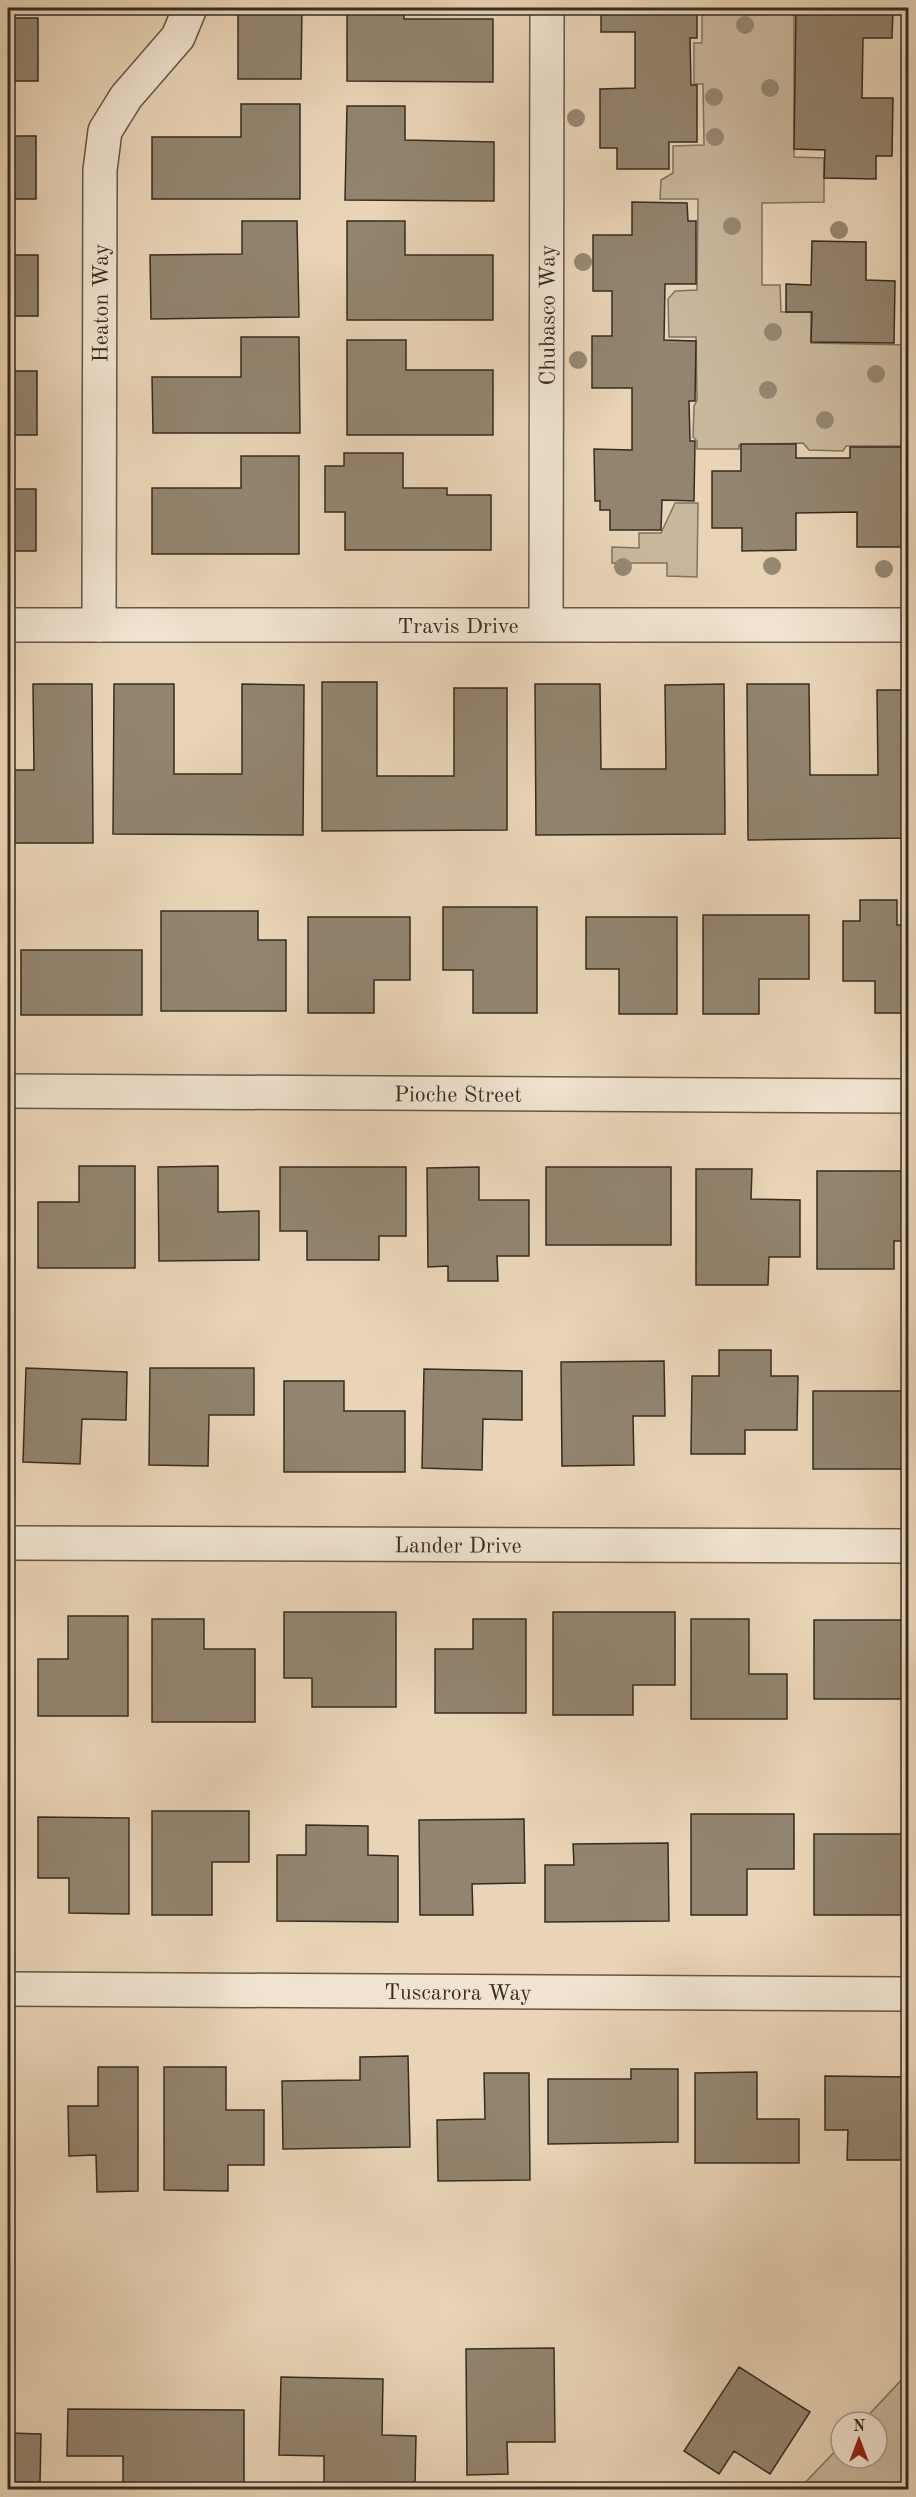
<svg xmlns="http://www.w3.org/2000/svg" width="916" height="2497" font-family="'Old Standard TT',serif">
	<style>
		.green { fill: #cab89e; stroke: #807260; stroke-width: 1.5 }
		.building { fill: #93846f; stroke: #352d22; stroke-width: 1.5 }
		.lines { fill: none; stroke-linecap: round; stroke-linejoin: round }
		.street-casing { stroke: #625747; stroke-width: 36 }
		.street { stroke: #f1e3d0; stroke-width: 33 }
		.tree { fill: #968873 }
		.labels { text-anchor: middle; stroke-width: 4.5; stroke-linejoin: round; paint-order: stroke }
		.street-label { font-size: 22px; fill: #352d22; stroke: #f1e3d0 }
	</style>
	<rect width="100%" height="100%" fill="#e9d4b7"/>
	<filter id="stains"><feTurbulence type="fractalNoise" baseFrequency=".00333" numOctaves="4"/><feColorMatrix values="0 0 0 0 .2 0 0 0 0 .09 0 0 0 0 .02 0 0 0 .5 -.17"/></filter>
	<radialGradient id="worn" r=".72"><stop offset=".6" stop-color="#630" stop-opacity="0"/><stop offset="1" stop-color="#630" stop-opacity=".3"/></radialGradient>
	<path class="green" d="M702 8H794V157L824 158V202L762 203V285H780L781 312H811V343L908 345V446H846L843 451 809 450 803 443 739 445V449H697V441L693 437 694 406 697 400 696 337H669L668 299 675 291 697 290 698 199H660L661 180 673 173V146L704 145 703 84H694V43H702Z
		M675 503H698L697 577 667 576V563H612V547L639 548V533H661Z
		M908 2373V2489H799L841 2445V2458H877V2422H862Z"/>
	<path class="building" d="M238 8H302L301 79H238Z
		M347 8H404V19H493V82L347 81Z
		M601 8H697V38H690L691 85H697V142H669V169H617V148H600V89L635 88V32H601Z
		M796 8H893L892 38H863L862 98H893L892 156H876V179L824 178 825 150 794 149Z
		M8 18H38V81H8Z
		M241 104H300V199H152V137H241Z
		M347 106H405V140L494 142V201L345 200Z
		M8 136H36V199H8Z
		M632 202 687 203 688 221H696V284H665L664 340 696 341 695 401H689L690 441H695L694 501 662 500 661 530H610V510H600V501H595L594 449 632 450V388H592V336H612V291H593V235H632Z
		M242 221H297L299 317 151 319 150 255 242 254Z
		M347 221H405V255H493V320H347Z
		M812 241 866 242V280L895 281 894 343 811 342 812 312H786V284L811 285Z
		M8 255H38V316H8Z
		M241 337H299L300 433H153L152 377H241Z
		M347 340H406V370H493V435H347Z
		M8 371H37V435H8Z
		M741 444H796V458H850V447H908V547H857V512L796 513V550L742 551V528H712V471H741Z
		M344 453H403V488H447V495H491V550H345V512H325V466H344Z
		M241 456H299V554H152V488H241Z
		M8 489H36V551H8Z
		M322 682H377V776H454V688H507V830L322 831Z
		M33 684H92L93 843H8V770H34Z
		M114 684H174V774H242V684L304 685 303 835 113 834Z
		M535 684H600L601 769H666L665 685 724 684 725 834 536 835Z
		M747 684H809L810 775H878L877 690H908V838L748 840Z
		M860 900H897V925H908V1013H875V981H843V921H860Z
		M443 907H537V1013H473V970H443Z
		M161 911H258V940H286V1011H161Z
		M703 915H809V979H759V1014H703Z
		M308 917H410V980H374V1013H308Z
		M586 917H677V1014H619V969H586Z
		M21 950H142V1015H21Z
		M79 1166H135V1268H38V1202H79Z
		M218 1166V1212L259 1211V1260L159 1261 158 1167Z
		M280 1167H406V1236H379V1260H307V1231H280Z
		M479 1167V1200H529V1256H497L498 1281H448V1266L428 1267 427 1168Z
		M546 1167H671V1245H546Z
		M696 1169H752L751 1199 800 1200V1257H769L768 1285H696Z
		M817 1171H908V1241H894V1269H817Z
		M719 1350H771V1376H798L797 1430H745V1454H691L692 1376H719Z
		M664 1361 665 1416H633L634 1465 562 1466 561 1362Z
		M26 1368 127 1372 126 1420 82 1419 80 1464 23 1462Z
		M150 1368H254V1415H209L208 1466 149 1465Z
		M424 1369 522 1371V1420L483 1419 482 1470 422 1468Z
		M284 1381H344V1411H405V1472H284Z
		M813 1391H908V1469H813Z
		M284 1612H396V1707H312V1678H284Z
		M553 1612H675V1685H633V1715H553Z
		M68 1616H128V1716H38V1659H68Z
		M152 1619H204V1649H255V1722H152Z
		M473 1619H526V1713H435V1649H473Z
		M691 1619H749V1674H787V1719H691Z
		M814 1620H908V1699H814Z
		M152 1811H249V1862H212V1915H152Z
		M691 1814H794V1869H747V1915H691Z
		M38 1817 129 1818V1914L69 1913V1878H38Z
		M524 1819 525 1883 472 1884 473 1915H420L419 1820Z
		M306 1825 368 1826V1855L398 1856V1922L277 1921V1855H306Z
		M814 1834H908V1915H814Z
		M668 1843 669 1921 545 1922V1865H574L573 1844Z
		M408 2056 410 2147 283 2149 282 2081 360 2080V2057Z
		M98 2067H138V2191L97 2192 96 2155 69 2156 68 2106H98Z
		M164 2067H226V2110H264V2165H228V2191L164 2190Z
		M631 2069H678V2142L548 2144V2079H631Z
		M757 2072V2119H799V2163H695V2073Z
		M484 2073H529L530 2180 438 2181 437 2120 485 2119Z
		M825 2076 908 2077V2160H847L848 2130H825Z
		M554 2348 555 2442H507L508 2474 467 2475 466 2349Z
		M739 2367 810 2412 770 2474 734 2451 719 2474 684 2451Z
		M281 2377 383 2379 382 2435 416 2436 415 2485 324 2483V2456L279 2455Z
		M68 2409 244 2410V2485L123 2483V2456H67Z
		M8 2433 41 2434 40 2482H8Z"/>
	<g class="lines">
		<g class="street-casing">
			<g id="street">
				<path id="s1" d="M546 624 547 8"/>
				<path id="s2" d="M8 625H908"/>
				<path id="s3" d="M99 625 100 170 105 131 126 97 178 37 190 8"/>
				<path id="s4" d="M8 1091 908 1096"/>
				<path id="s5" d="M8 1543 908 1546"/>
				<path id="s6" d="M8 1989 908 1994"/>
			</g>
		</g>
		<use href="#street" class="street"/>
	</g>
	<g class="tree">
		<circle cx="745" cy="25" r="9"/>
		<circle cx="770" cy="88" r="9"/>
		<circle cx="714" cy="97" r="9"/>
		<circle cx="576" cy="118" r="9"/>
		<circle cx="715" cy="137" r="9"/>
		<circle cx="732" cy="226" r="9"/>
		<circle cx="839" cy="230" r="9"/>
		<circle cx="583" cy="262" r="9"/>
		<circle cx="773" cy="332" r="9"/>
		<circle cx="578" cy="360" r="9"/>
		<circle cx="876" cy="374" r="9"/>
		<circle cx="768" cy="390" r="9"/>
		<circle cx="825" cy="420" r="9"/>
		<circle cx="772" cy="566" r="9"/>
		<circle cx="623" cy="567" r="9"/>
		<circle cx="884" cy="569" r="9"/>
	</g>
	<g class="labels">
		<g class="street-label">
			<text dy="8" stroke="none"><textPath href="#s3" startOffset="322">Heaton Way</textPath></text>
			<text dy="8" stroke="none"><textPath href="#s1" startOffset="309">Chubasco Way</textPath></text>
			<text dy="8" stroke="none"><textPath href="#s2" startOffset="450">Travis Drive</textPath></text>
			<text dy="8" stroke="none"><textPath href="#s4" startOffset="450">Pioche Street</textPath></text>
			<text dy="8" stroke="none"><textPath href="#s5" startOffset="450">Lander Drive</textPath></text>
			<text dy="8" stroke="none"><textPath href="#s6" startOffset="450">Tuscarora Way</textPath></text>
		</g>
	</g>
	<rect width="916" height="2497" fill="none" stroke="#e9d4b7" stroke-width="30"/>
	<rect x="9" y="9" width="898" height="2479" fill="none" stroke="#352d22" stroke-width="3"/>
	<rect x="15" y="15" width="886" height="2467" fill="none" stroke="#352d22" stroke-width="1.5"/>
	<g transform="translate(859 2440)"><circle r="28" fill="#f1e3d0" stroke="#a69a8a" stroke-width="1.5"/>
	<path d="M0-4.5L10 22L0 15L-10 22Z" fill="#8f2418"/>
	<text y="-9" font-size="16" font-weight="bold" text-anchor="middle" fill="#352d22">N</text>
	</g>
	<rect width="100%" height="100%" filter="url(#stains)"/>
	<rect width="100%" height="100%" fill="url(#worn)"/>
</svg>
